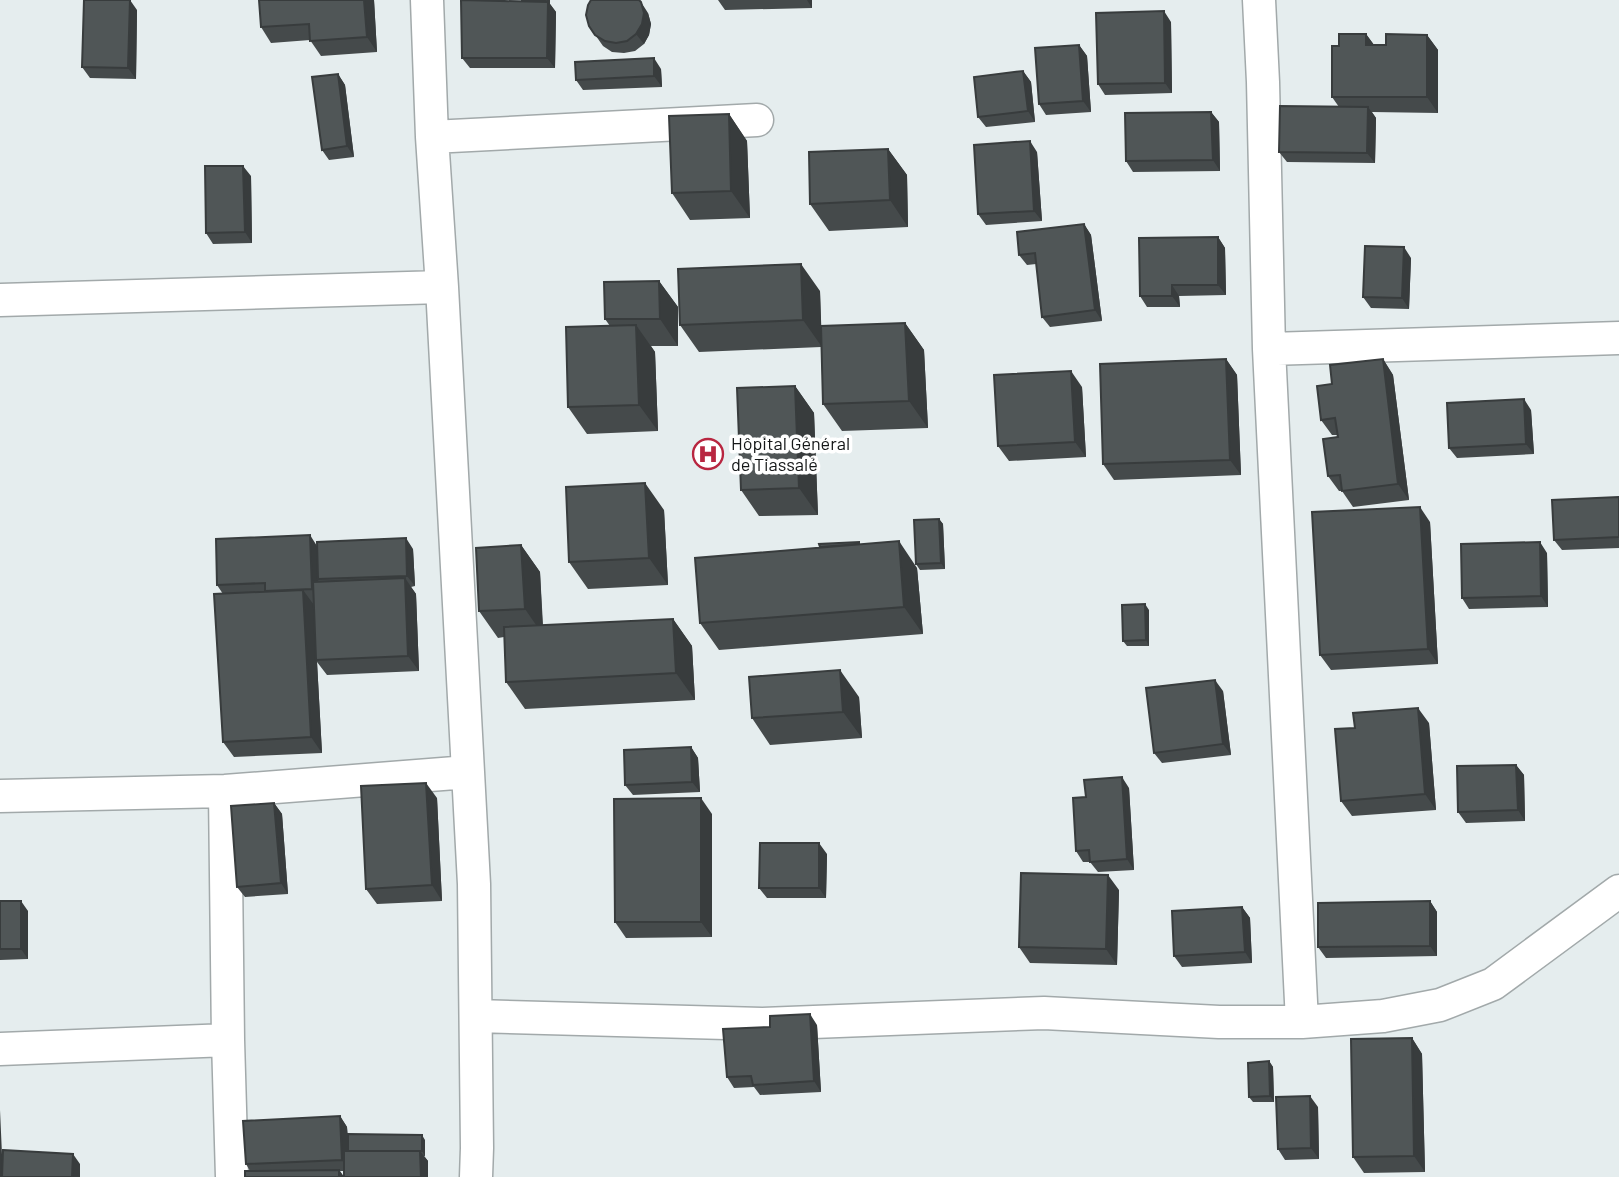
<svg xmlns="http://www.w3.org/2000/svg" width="1619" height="1177" font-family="Barlow,sans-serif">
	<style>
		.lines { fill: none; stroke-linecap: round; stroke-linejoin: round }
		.minor-casing { stroke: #a2a9aa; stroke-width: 35 }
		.minor { stroke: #fff; stroke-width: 32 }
		.wall { fill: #454a4b }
		.shaded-wall { fill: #383c3d }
		.building { fill: #505657; stroke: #383c3d; stroke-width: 2 }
		.labels { text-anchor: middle; stroke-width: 7; stroke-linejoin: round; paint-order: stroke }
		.poi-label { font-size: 18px; fill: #151718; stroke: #fff; text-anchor: start }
	</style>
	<rect width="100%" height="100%" fill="#e5edee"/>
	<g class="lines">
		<g class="minor-casing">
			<path id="minor" d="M427 0 432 137 442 287 474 884 477 1148 476 1177
				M1259 0 1263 82 1269 349 1302 1022
				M432 137 757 120
				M0 300 442 287
				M1269 349 1619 338
				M225 791 228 1040 232 1177
				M0 796 225 791 468 772
				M476 1016 762 1024 1044 1013 1219 1022H1302L1383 1016 1440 1005 1493 984 1619 891
				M0 1049 228 1040"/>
		</g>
		<use href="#minor" class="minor"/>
	</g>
	<path class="wall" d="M374 0 377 52 321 56 310 40 271 43 261 27Z
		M522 0H550V4L556 12 555 68H470L462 58 522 1Z
		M718 0H812V8L725 10Z
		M137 10 136 79 90 78 82 67Z
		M648 13 651 24 649 35 644 44 635 51 624 53 612 52 603 46 589 26Z
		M1171 22 1172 93 1105 95 1098 84Z
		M1366 34 1374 45H1386L1427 35 1438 50V113L1372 112 1376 118 1375 163 1287 162 1279 152 1339 107 1332 97 1339 46Z
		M1079 45 1087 56 1091 112 1046 115 1039 104Z
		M661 69 662 87 583 90 576 80Z
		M1023 71 1031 82 1035 122 986 127 978 117Z
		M338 74 345 85 354 157 329 160 322 150Z
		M1211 112 1219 122 1220 171 1133 172 1126 161Z
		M729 114 747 141 750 218 690 220 672 193Z
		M888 149 907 175 908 227 829 231 810 204Z
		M1037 152 1042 221 986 225 978 214Z
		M251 176 252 243 213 244 206 233Z
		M1084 224 1091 235 1102 321 1050 327 1042 317 1036 264 1027 265 1019 255Z
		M1218 237 1225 248 1226 295 1179 296 1180 307H1147L1140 296Z
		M1411 258 1409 309 1371 308 1363 297Z
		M659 281 678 307V346H651L655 352 658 431 587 434 568 407 610 326 605 319Z
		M820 291 821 326 905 323 924 350 928 428 842 431 823 404 821 347 699 352 680 325Z
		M1226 359 1237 375 1241 475 1114 480 1103 464Z
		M1383 359 1393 375 1409 500 1353 507 1342 491H1339L1328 476 1337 435H1332L1321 420 1332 384Z
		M795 386 814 413 818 515 759 516 741 490Z
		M1082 387 1086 457 1009 461 998 446Z
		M1531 410 1534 454 1457 458 1449 448Z
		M1619 497V548L1562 550 1554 540Z
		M664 510 668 585 588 589 569 562Z
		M939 519 943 524 945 569 920 570 916 564Z
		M1430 522 1438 664 1331 670 1320 655Z
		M859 542 860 544 917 568 923 634 719 650 700 623 820 547Z
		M521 545 540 572 543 625 673 619 692 646 695 700 525 709 506 682 504 637 498 638 479 611Z
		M317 546 413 549 415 586 411 587 416 594 419 671 327 675 317 662 322 753 234 757 223 742V594L217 585Z
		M1547 553 1548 607 1469 609 1462 598Z
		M1149 610V646H1127L1123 641Z
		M1223 691 1231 755 1162 763 1154 753Z
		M859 697 862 738 770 745 752 718Z
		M1429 723 1436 810 1352 816 1341 801 1355 728Z
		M691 747 698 758 700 792 633 795 625 785Z
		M1516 765 1524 775 1525 821 1466 823 1458 812Z
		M1129 788 1134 870 1098 872 1090 862H1083L1076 851 1086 797Z
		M437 798 442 901 377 904 366 889Z
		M274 803 282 814 288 894 245 897 237 887Z
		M712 814V937L626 938 615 922Z
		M827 854 826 898H767L759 888Z
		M1119 890 1117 965 1030 963 1019 947Z
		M0 901 28 911V959L0 960Z
		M1430 901 1437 912V956L1326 958 1318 947Z
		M1242 907 1250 918 1252 963 1182 967 1174 956Z
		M817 1025 821 1092 760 1095 754 1087 734 1088 727 1077Z
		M1412 1038 1422 1054 1425 1172 1364 1173 1353 1157Z
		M1269 1061 1273 1067 1274 1102H1253L1249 1097Z
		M1318 1107 1319 1159 1285 1160 1278 1149Z
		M340 1116 347 1127 348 1141 425 1140V1156H424L428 1161V1177H344V1171H340L344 1177 250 1171 246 1164Z"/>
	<path class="shaded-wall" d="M130 0 137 10 136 79 128 68Z
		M364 0H374L377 52 367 37Z
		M546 0H550V4L556 12 555 68 547 58 548 3Z
		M807 0H812V8Z
		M641 2 648 13 651 24 649 35 644 44 636 34Z
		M1164 11 1171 22 1172 93 1165 83Z
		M1366 34 1377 49 1366 45Z
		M1427 35 1438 50V113L1427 97Z
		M1079 45 1087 56 1091 112 1083 101Z
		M654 58 661 69 662 87 654 76Z
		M1023 71 1031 82 1035 122 1028 111Z
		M338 74 345 85 354 157 347 146Z
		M1368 107 1376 118 1375 163 1367 153Z
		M1211 112 1219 122 1220 171 1213 160Z
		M729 114 747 141 750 218 731 191Z
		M1030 141 1037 152 1042 221 1034 211Z
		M888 149 907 175 908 227 890 200Z
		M243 166 251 176 252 243 245 232Z
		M1084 224 1091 235 1102 321 1095 310Z
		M1218 237 1225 248 1226 295 1218 285Z
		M1404 247 1411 258 1409 309 1402 298Z
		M801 264 820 291 822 347 803 320Z
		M659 281 678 307V346L660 319Z
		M1172 285 1179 296 1180 307 1172 296Z
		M905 323 924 350 928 428 909 401Z
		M636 325 655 352 658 431 639 405Z
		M1226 359 1237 375 1241 475 1230 460Z
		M1383 359 1393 375 1409 500 1398 484Z
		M1071 371 1082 387 1086 457 1075 442Z
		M795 386 814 413 818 515 799 488Z
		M1524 399 1531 410 1534 454 1526 444Z
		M645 483 664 510 668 585 649 558Z
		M1420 507 1430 522 1438 664 1428 649Z
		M939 519 943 524 945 569 941 563Z
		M310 535 317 546 319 599 312 589Z
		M406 538 413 549 415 586 407 576Z
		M899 541 917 568 923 634 904 607Z
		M1540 542 1547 553 1548 607 1541 596Z
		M521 545 540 572 543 635 525 609Z
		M405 578 416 594 419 671 408 656Z
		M303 590 314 605 316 660 317 662 322 753 311 737Z
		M1145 604 1149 610V646L1146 640Z
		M673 619 692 646 695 700 676 673Z
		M840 670 859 697 862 738 843 712Z
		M1215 680 1223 691 1231 755 1223 744Z
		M1418 708 1429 723 1436 810 1425 794Z
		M691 747 698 758 700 792 692 782Z
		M1516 765 1524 775 1525 821 1518 810Z
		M1122 777 1129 788 1134 870 1127 859Z
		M426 783 437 798 442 901 432 885Z
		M701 798 712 814V937L701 922Z
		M274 803 282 814 288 894 281 883Z
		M819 843 827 854 826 898 819 888Z
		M1108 875 1119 890 1117 965 1106 949Z
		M21 901 28 911V959L21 949Z
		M1430 901 1437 912V956L1430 946Z
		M1242 907 1250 918 1252 963 1245 952Z
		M810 1014 817 1025 821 1092 814 1081Z
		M1412 1038 1422 1054 1425 1172 1414 1156Z
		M1269 1061 1273 1067 1274 1102 1270 1096Z
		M1310 1096 1318 1107 1319 1159 1311 1148Z
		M0 1110 3 1177H0Z
		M340 1116 347 1127 350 1170 342 1160Z
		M422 1135 425 1140V1156L422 1151Z
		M420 1151 428 1161V1177H421Z
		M73 1154 80 1164V1177H72Z
		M339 1170 344 1177H339Z"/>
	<path class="building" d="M84 0H130L128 68 82 67Z
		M259 0H364L367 37 310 41 309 24 261 27Z
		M461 0 548 2 547 58H462Z
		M522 0H546L522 1Z
		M591 0H639L641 2 644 13 642 24 636 34 627 41 616 43 605 41 595 35 589 26 586 15 588 5Z
		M1164 11 1165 83 1098 84 1096 13Z
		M1339 34H1366V45H1386V34L1427 35V97H1332V46H1339Z
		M1079 45 1083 101 1039 104 1035 48Z
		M654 58V76L576 80 575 62Z
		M1023 71 1028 111 978 117 974 77Z
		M338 74 347 146 322 150 312 77Z
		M1280 106 1368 107 1367 153 1279 152Z
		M1211 112 1213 160 1126 161 1125 113Z
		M729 114 731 191 672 193 669 116Z
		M1030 141 1034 211 978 214 974 145Z
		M888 149 890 200 810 204 809 152Z
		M205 166H243L245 232 206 233Z
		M1084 224 1095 310 1042 317 1035 253 1019 255 1017 232Z
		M1218 237V285H1172V296H1140L1139 238Z
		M1365 246 1404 247 1402 298 1363 297Z
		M801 264 803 320 680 325 678 269Z
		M659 281 660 319H605L604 282Z
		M905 323 909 401 823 404 821 326Z
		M636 325 639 405 568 407 566 327Z
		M1226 359 1230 460 1103 464 1100 364Z
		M1383 359 1398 484 1342 491 1340 475 1328 476 1323 439 1338 437 1335 418 1321 420 1317 386 1332 384 1330 365Z
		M1071 371 1075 442 998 446 994 375Z
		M795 386 799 488 741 490 737 388Z
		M1524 399 1526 444 1449 448 1447 403Z
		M645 483 649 558 569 562 566 487Z
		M1619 497V537L1554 540 1552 500Z
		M1420 507 1428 649 1320 655 1312 512Z
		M939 519 941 563 916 564 914 520Z
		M310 535 312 589 265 591V583L217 585 216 539Z
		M406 538 407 576 318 579 317 542Z
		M899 541 904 607 700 623 695 558Z
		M859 542V544L820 547 819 544Z
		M1540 542 1541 596 1462 598 1461 544Z
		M521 545 525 609 479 611 476 548Z
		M405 578 408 656 316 660 313 582Z
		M303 590 311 737 223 742 214 594Z
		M1145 604 1146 640 1123 641 1122 605Z
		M673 619 676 673 506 682 504 627Z
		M840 670 843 712 752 718 749 677Z
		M1215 680 1223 744 1154 753 1146 688Z
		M1418 708 1425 794 1341 801 1335 729 1355 728 1353 713Z
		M691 747 692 782 625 785 624 750Z
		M1516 765 1518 810 1458 812 1457 766Z
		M1122 777 1127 859 1090 862 1089 850 1076 851 1073 798 1086 797 1084 780Z
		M426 783 432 885 366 889 361 786Z
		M701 798V922H615L614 799Z
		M274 803 281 883 237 887 231 806Z
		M760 843H819V888H759Z
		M1021 873 1108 875 1106 949 1019 947Z
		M0 901H21V949H0Z
		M1430 901V946L1318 947V903Z
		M1242 907 1245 952 1174 956 1172 911Z
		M810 1014 814 1081 753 1085 751 1076 727 1077 723 1029 770 1027V1016Z
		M1412 1038 1414 1156 1353 1157 1351 1039Z
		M1269 1061 1270 1096 1249 1097 1248 1063Z
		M1310 1096 1311 1148 1278 1149 1276 1097Z
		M340 1116 342 1160 246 1164 243 1121Z
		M348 1134 422 1135V1151H348Z
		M3 1150 73 1154 72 1177H2Z
		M344 1151H420L421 1177H344Z
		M339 1170V1177H245V1171Z"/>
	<defs>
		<g id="hospital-ring" transform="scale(1.575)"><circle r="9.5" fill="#fff" stroke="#b82640" stroke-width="1.5"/><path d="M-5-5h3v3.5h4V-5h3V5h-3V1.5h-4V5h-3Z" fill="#b82640"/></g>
	</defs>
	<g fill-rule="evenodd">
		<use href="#hospital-ring" x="708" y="454"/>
	</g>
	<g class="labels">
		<g class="poi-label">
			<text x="731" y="450">Hôpital Général<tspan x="731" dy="21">de Tiassalé</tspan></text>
		</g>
	</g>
</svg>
